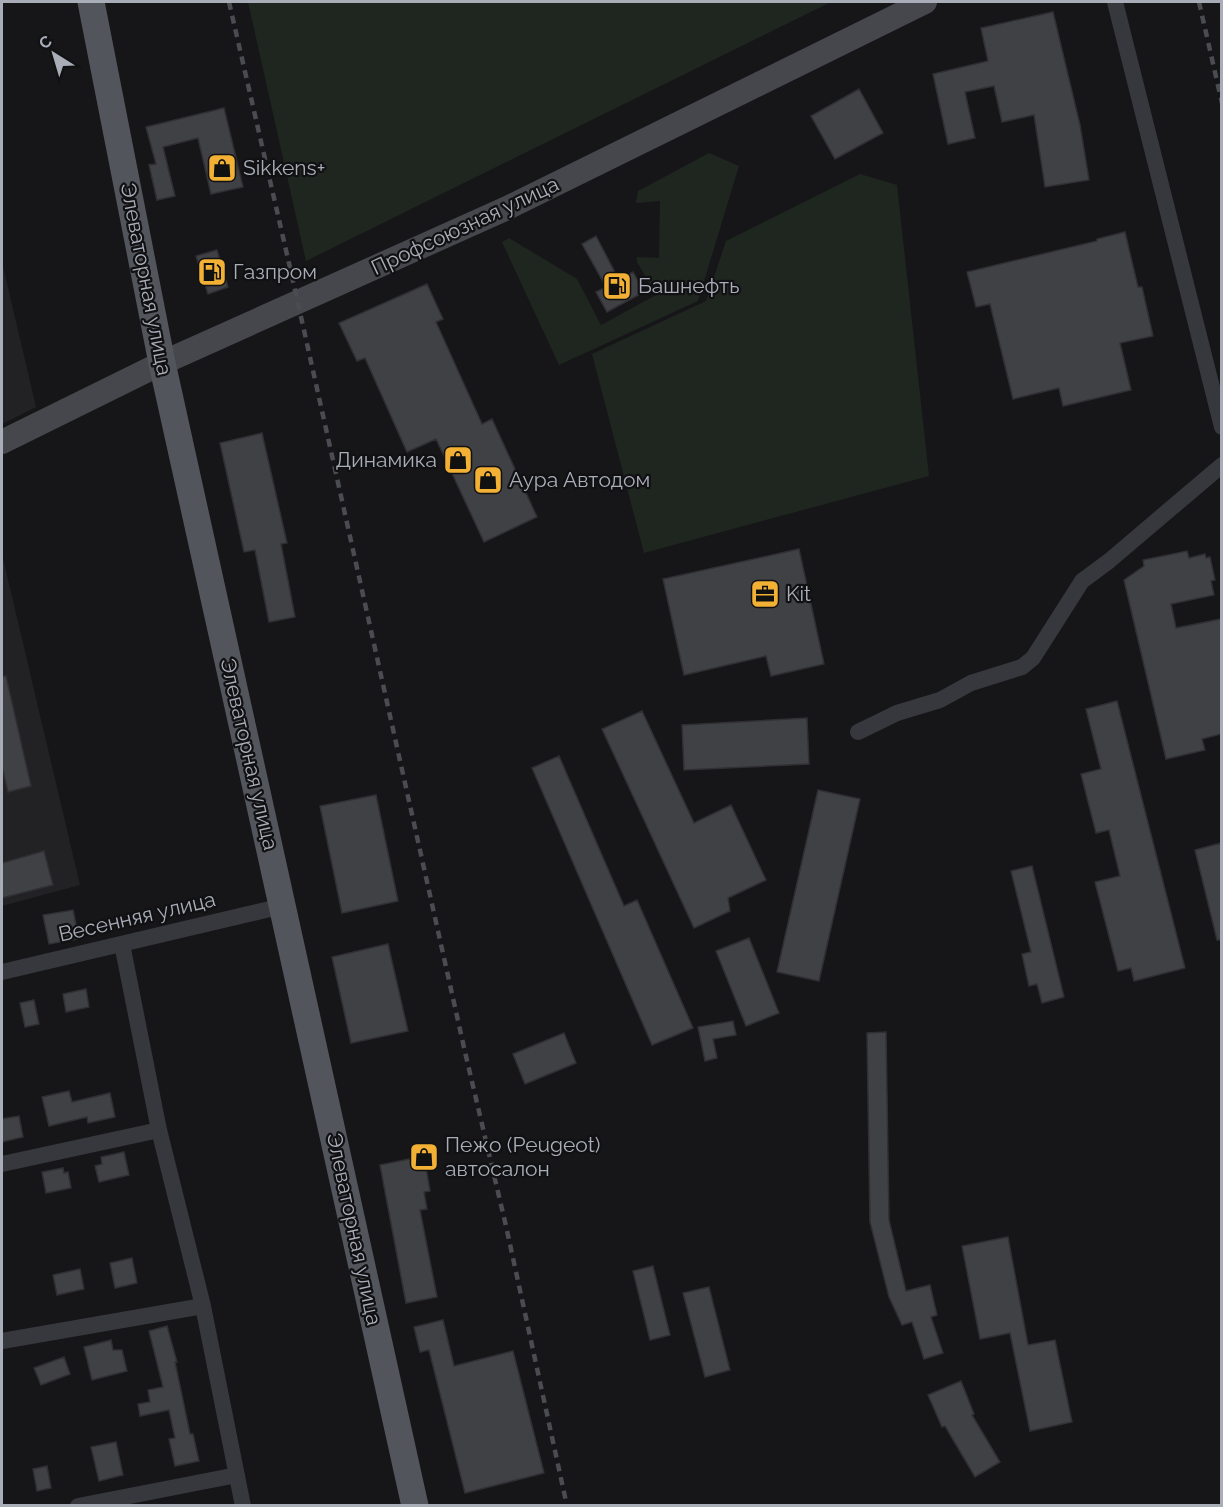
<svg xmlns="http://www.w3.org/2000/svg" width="1223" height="1507" font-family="Raleway,sans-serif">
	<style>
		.built { fill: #222225 }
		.green { fill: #1e261f }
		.building { fill: #404145; stroke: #303034; stroke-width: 1.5 }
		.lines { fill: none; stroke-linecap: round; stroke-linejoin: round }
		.street { stroke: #37383d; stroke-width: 16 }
		.secondary { stroke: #45474d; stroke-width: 24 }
		.primary { stroke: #53555c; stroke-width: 27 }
		.rail { stroke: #4a4c52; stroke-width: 4.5; stroke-dasharray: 8 6; stroke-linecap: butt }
		.labels { text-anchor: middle; stroke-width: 4.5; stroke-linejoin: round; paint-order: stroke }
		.poi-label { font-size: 21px; fill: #a8adb8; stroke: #111113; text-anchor: start }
		.street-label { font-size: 21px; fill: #a8adb8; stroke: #111113 }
	</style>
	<rect width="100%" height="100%" fill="#161618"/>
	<path class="built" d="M2 262 36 407 2 424Z
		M2 554 80 885 2 906Z"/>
	<path class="green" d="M248 2H831L306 261Z
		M709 153 739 166 698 301 559 365 502 242 509 238 577 279 601 325 656 295 637 262V257L659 258 660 201 636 203 638 191Z
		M860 174 897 185 929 476 644 553 592 354 706 301 726 241Z"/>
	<path class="building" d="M1053 12 1080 125 1089 180 1045 187 1034 115 1002 122 994 86 965 92 975 138 948 144 933 74 988 61 981 28Z
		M859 89 883 133 835 159 811 116Z
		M224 108 243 187 211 194 198 138 163 147 175 196 157 200 149 165 156 164 146 127Z
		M1125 232 1138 287H1142L1153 336 1120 343 1131 390 1063 406 1059 388 1013 399 990 304 976 307 967 272 1097 241V239Z
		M596 236 619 280 633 272 644 292 607 312 596 292 606 287 582 244Z
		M217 250 228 287 208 294 196 256Z
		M427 284 443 319 436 322 482 424 492 419 537 517 484 542 436 439 407 452 365 358 357 361 339 323Z
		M262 433 287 543 281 544 295 617 269 622 255 550 244 552 220 443Z
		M799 549 824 664 771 676 766 656 684 675 663 579Z
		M1187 551 1189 558 1205 554 1206 558 1210 557 1215 580 1211 581 1214 595 1171 604 1176 628 1221 619V734L1202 739 1205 750 1166 759 1124 580 1144 566 1143 560Z
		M6 676 31 786 8 792 2 767V677Z
		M1117 701 1185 968 1134 981 1131 968 1118 971 1095 882 1120 876 1109 830 1096 833 1081 774 1101 769 1086 709Z
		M642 711 694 823 731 805 766 880 728 898 730 911 694 928 602 729Z
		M807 718 809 764 684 770 682 725Z
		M559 756 624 906 637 900 693 1028 652 1045 532 768Z
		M818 790 860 799 819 981 777 972Z
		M376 795 398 901 342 913 320 806Z
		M1221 843V940H1217L1195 850Z
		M44 851 53 885 2 898V863Z
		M1032 866 1064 997 1042 1003 1037 984 1029 986 1022 954 1031 952 1011 871Z
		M73 910 79 939 49 944 43 915Z
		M749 938 779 1013 746 1026 716 951Z
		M388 944 408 1031 351 1043 332 957Z
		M86 989 89 1007 66 1012 63 994Z
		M34 1000 39 1024 25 1027 20 1003Z
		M733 1021 736 1035 713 1039 717 1058 705 1061 698 1027Z
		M886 1032 889 1220 906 1291 930 1285 937 1315 931 1317 943 1353 924 1359 912 1322 902 1325 889 1297 870 1222 867 1033Z
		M564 1033 576 1063 525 1084 513 1054Z
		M69 1091 72 1102 110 1093 115 1117 88 1123 87 1117 49 1126 42 1097Z
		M19 1116 23 1137 2 1142V1119Z
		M124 1152 129 1175 99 1182 95 1166 102 1164 101 1157Z
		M424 1156 430 1191 424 1192 427 1209 420 1210 437 1297 406 1303 380 1165Z
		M63 1168 64 1173 68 1172 71 1188 46 1193 42 1172Z
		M1008 1237 1028 1345 1055 1340 1072 1422 1030 1431 1010 1333 980 1339 962 1246Z
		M132 1258 137 1283 115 1288 110 1263Z
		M653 1266 670 1335 650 1340 633 1271Z
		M80 1269 84 1289 57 1295 53 1275Z
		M709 1287 730 1370 705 1377 683 1293Z
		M443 1320 454 1366 513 1351 544 1473 465 1493 429 1350 420 1352 414 1327Z
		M167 1326 177 1362H175L190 1434H193L199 1461 175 1466 169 1439 175 1438 169 1410 140 1416 138 1404 150 1402 148 1390 163 1387 149 1331Z
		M111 1340 113 1350H122L127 1371 92 1380 84 1347Z
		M64 1357 70 1374 41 1385 34 1368Z
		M961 1381 974 1414 972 1415 1000 1462 975 1477 945 1426 942 1427 928 1395Z
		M116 1442 123 1475 99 1481 91 1447Z
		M47 1466 51 1488 37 1491 33 1469Z"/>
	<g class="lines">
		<path class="street" d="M1115 2 1222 427
			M858 732 897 713 940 700 971 683 1022 667 1033 658 1082 581 1109 561 1222 465
			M122 944 159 1130 203 1306 243 1506
			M2 972 283 906
			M2 1164 159 1130
			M2 1341 203 1306
			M78 1506 237 1475"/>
		<path class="secondary" d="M2 442 162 363 505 209 925 2"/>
		<path class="primary" d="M91 2 162 363 415 1506"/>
		<path class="rail" d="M229 2 291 272 465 1052 506 1226 567 1506
			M1199 2 1222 103"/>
	</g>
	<defs>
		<g id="shop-square" transform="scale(1.5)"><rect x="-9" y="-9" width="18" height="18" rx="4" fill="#f2b134" stroke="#111113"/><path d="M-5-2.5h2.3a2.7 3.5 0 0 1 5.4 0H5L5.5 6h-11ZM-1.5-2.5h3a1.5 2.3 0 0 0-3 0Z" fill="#111"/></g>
		<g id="fuel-square" transform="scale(1.5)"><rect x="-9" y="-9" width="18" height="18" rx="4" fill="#f2b134" stroke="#111113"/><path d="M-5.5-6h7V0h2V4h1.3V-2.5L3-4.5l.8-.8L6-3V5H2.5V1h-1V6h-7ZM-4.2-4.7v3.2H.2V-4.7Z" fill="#111"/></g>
		<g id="office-square" transform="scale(1.5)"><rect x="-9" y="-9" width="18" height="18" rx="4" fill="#f2b134" stroke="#111113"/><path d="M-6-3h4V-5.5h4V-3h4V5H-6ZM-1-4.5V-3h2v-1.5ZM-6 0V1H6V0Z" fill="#111"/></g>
	</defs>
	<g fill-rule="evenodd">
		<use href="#shop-square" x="222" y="168"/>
		<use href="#fuel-square" x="212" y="272"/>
		<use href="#fuel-square" x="617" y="286"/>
		<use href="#shop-square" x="458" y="460"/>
		<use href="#shop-square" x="488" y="480"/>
		<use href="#office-square" x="765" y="594"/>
		<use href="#shop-square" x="424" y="1157"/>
	</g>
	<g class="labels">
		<g class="poi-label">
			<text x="243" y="175">Sikkens+</text>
			<text x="233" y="279">Газпром</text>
			<text x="638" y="293">Башнефть</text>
			<text x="437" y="467" text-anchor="end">Динамика</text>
			<text x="509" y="487">Аура Автодом</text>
			<text x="786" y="601">Kit</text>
			<text x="445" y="1152">Пежо (Peugeot)<tspan x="445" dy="24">автосалон</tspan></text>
		</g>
		<g class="street-label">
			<text transform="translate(465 226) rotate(-25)" y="7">Профсоюзная улица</text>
			<text transform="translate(146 279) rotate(79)" y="7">Элеваторная улица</text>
			<text transform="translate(249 754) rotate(77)" y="7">Элеваторная улица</text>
			<text transform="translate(137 917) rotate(-13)" y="7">Весенняя улица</text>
			<text transform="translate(354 1229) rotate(78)" y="7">Элеваторная улица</text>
		</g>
	</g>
	<rect width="1223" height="1507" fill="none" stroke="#a8adb8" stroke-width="6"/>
	<g transform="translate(54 54) rotate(323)" stroke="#111113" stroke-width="4.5" paint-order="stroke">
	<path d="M0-4.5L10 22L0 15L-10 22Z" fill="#a8adb8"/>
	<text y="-9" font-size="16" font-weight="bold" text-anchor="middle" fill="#a8adb8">С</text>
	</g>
</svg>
